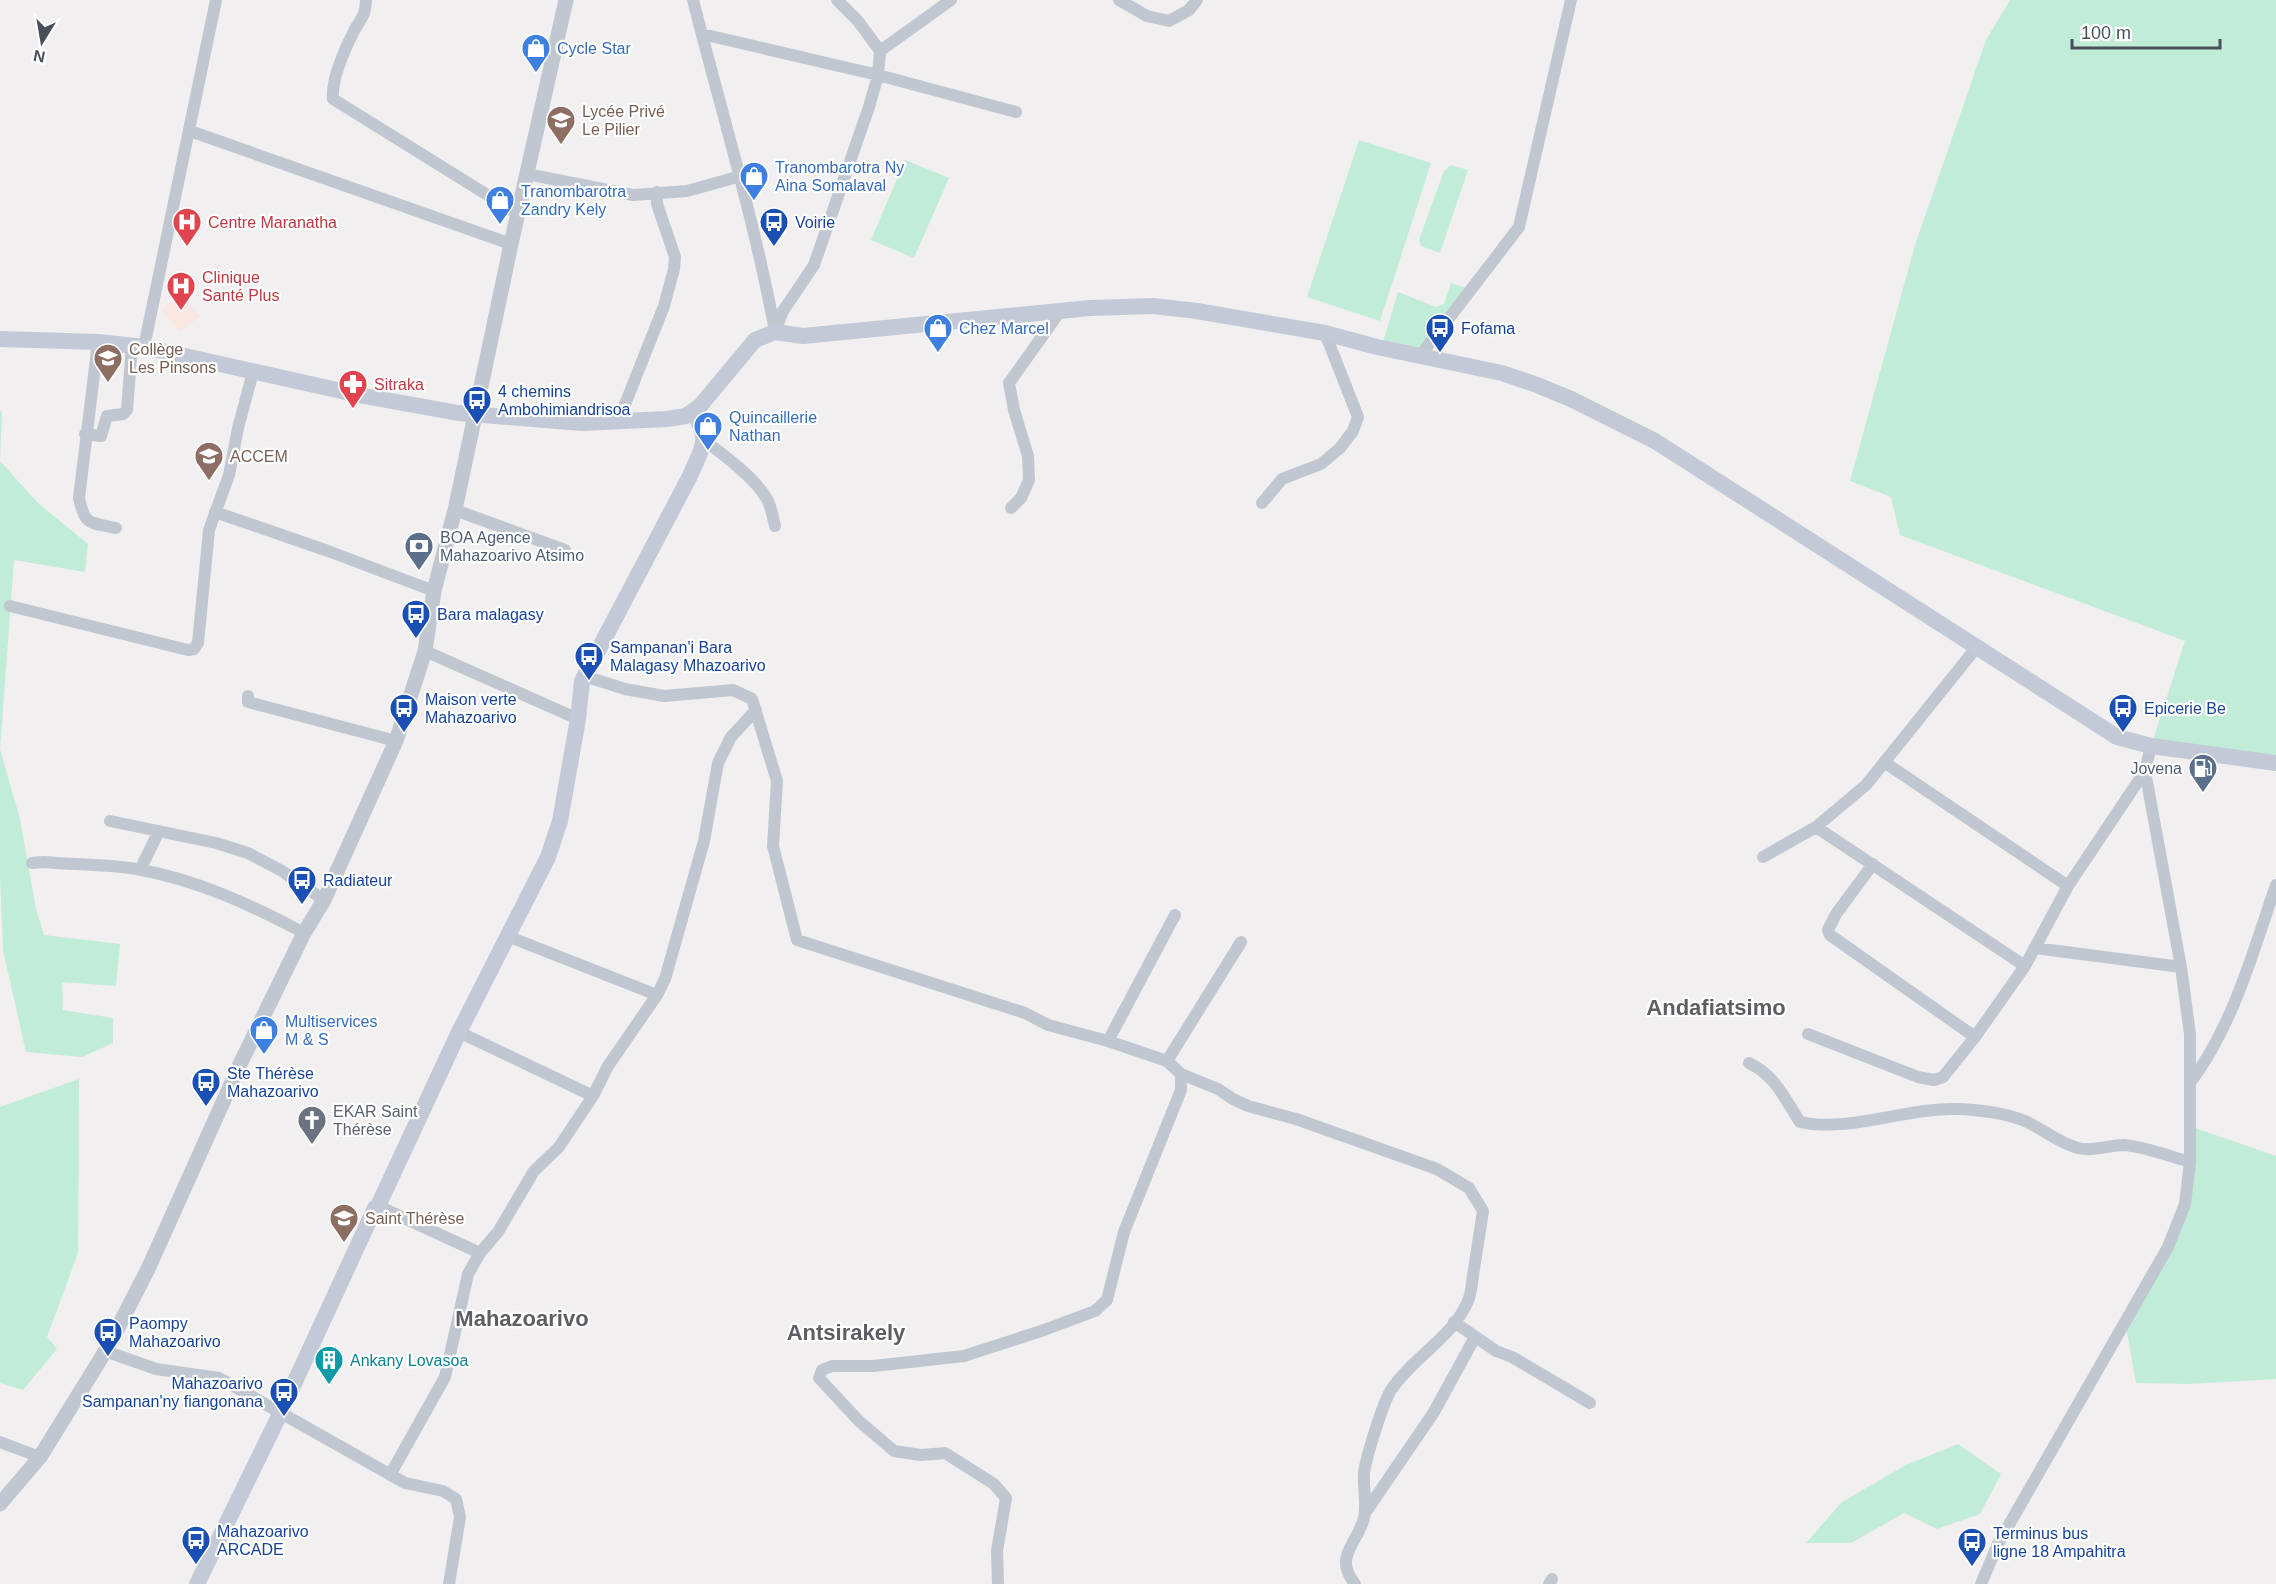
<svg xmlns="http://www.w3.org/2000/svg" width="2276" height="1584" font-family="Arial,sans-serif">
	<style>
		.medical { fill: #f9e7e1 }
		.green { fill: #c1ecd8 }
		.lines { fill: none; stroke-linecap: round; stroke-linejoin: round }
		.minor { stroke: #c1c7d0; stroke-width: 12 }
		.tertiary { stroke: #c1c7d0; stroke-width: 15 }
		.secondary { stroke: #c3c9d6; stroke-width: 16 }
		.labels { text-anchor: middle; stroke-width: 4.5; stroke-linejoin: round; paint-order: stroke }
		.shop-label { font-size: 16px; fill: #366cbe; stroke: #fff; text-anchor: start }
		.education-label { font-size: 16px; fill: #785e54; stroke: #fff; text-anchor: start }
		.health-label { font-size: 16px; fill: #be3a42; stroke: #fff; text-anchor: start }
		.transit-label { font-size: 16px; fill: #164399; stroke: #fff; text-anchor: start }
		.service-label { font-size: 16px; fill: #4e5e75; stroke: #fff; text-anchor: start }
		.worship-label { font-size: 16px; fill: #5b616d; stroke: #fff; text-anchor: start }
		.culture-label { font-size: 16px; fill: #0d838f; stroke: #fff; text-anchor: start }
		.district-label { font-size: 22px; font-weight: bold; fill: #5c5e63; stroke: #fff }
	</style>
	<rect width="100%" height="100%" fill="#f1efef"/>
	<path class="medical" d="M181 293 200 316 180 332 161 309Z"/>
	<path class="green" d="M2010 0H2276V757L2153 740 2185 641 1900 535 1891 497 1850 481 1915 245 1986 40Z
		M1359 140 1431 163 1380 321 1307 297Z
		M905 160 949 178 914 258 871 240Z
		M1451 165 1468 170 1440 253 1421 246 1419 240 1444 171Z
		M1451 283 1468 289 1420 349 1383 342 1398 292 1436 307 1444 304Z
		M0 410 2 413 0 461 38 503 88 544 85 572 14 560 0 749 20 819 36 909 44 935 120 944 116 986 62 982 63 1010 113 1018V1043L82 1057 26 1052 3 950 0 875Z
		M79 1079 78 1253 47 1337 57 1349 23 1390 0 1383V1107Z
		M2195 1128 2276 1156V1379L2188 1384 2136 1383 2125 1321 2185 1204Z
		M1958 1444 2001 1474 1980 1514 1937 1529 1904 1513 1851 1543H1806L1842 1502 1906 1465Z"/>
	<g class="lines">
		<path class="minor" d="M366 0C365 18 362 16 354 31 345 48 331 80 333 99L518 214
			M693 0C721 110 754 219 775 331
			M1119 0 1147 16 1169 21 1189 10 1197 0
			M702 34 878 75 1016 112
			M880 51 951 0
			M190 131 511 244
			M527 174 633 195 687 191 741 176
			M775 332 783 311 814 265 869 107 878 75 880 51 858 21 837 0
			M98 342 79 498C85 526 89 522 116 528
			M144 347 216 0
			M1420 356 1519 227 1571 0
			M618 422 664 306 674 269 675 257 657 204V192
			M85 434 101 436 107 416 123 414 127 410 132 345
			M705 441C724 455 755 478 767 499 771 506 773 518 775 526
			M1262 503 1282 479 1321 464 1340 448 1353 431 1358 417 1325 333
			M1011 508 1021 498 1029 480 1028 456 1014 410 1009 383 1061 310
			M455 510 565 550
			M215 512 328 551 434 591
			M10 606 188 650 194 649 198 643 209 530 229 475 238 428 253 372
			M425 651 578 719
			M584 676 625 689 664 696 733 690 752 699 777 781 773 846 797 940 1025 1013 1048 1025 1108 1041 1167 1061 1181 1074 1218 1089 1233 1099 1248 1106 1296 1119 1437 1169 1469 1188 1483 1211C1480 1230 1477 1250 1474 1269 1472 1279 1472 1292 1468 1301 1453 1337 1412 1358 1391 1390 1383 1403 1366 1457 1364 1473 1363 1488 1367 1504 1364 1518 1357 1545 1333 1556 1355 1584
			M248 696V702L396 741
			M1884 762 2068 886
			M110 821 216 843 248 853 282 871 324 900
			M1816 827 2025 966
			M1763 857 1816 827 1866 785 1976 648
			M32 863 44 862C74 865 106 864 136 869 195 879 252 905 304 933
			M1873 864 1836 914 1828 930 1830 935 1975 1037
			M140 870 159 831
			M507 936 657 995
			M2035 948 2181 967
			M459 1032 593 1096
			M1808 1034 1918 1077 1934 1080 1943 1077 1975 1037 2025 966 2068 886 2145 771
			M1108 1041 1175 915
			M1167 1061 1241 942
			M1749 1063C1775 1075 1785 1099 1800 1122 1849 1133 1907 1107 1958 1109 1981 1110 2005 1113 2025 1121 2043 1129 2060 1144 2078 1148 2094 1152 2108 1145 2124 1145 2146 1147 2169 1156 2190 1162
			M2190 1083C2233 1026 2253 952 2276 885
			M378 1206 480 1253 498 1232 534 1171 559 1147 593 1096 608 1066 657 995 665 979 704 841 718 763 731 737 756 710
			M1454 1322 1496 1351 1512 1357 1590 1403
			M105 1351 156 1369 219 1378 405 1483 443 1491 456 1499 460 1517 449 1584
			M0 1442 40 1457
			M390 1475 445 1377 468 1274 480 1253
			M1365 1513 1434 1412 1475 1337
			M998 1584 997 1551 1006 1498 994 1484 945 1453 921 1455 894 1451 859 1421 819 1378 822 1370 832 1366H873L964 1356 1044 1330 1095 1311 1107 1300 1124 1232 1181 1090V1074
			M1549 1584 1552 1579
			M1981 1584 1998 1544 2168 1247 2185 1204 2190 1162V1034L2181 967 2145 771 2151 746"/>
		<path class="tertiary" d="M0 1504 40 1457 108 1347 148 1269 241 1062 304 933 324 900 396 741 425 651 434 591 455 510 511 244 566 0"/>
		<path class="secondary" d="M0 339 98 342 144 347 364 396 458 413 582 423 667 419 686 416 700 406 755 340 775 332 803 336 1090 308 1153 306 1197 311 1325 333 1377 347 1502 373 1537 385 1571 399 1655 441 2117 737 2151 746 2276 763
			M197 1584 280 1414 375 1208 378 1206 459 1032 548 857 560 821 578 719 582 681 690 476C702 447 711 441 693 412"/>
	</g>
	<defs>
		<g id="shop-pin" transform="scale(1.5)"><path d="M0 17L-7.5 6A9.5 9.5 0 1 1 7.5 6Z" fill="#3f7fe0" stroke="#fff"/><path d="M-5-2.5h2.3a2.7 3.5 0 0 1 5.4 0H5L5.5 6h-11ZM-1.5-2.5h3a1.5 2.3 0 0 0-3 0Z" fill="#fff"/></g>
		<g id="school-pin" transform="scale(1.5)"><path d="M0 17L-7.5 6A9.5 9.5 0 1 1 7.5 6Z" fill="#8d6e63" stroke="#fff"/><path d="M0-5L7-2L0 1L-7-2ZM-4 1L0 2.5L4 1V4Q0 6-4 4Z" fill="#fff"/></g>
		<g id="hospital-pin" transform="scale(1.5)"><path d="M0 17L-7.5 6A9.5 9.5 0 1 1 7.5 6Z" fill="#e0444e" stroke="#fff"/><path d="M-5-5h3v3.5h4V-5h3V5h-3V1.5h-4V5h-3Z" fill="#fff"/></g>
		<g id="bus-pin" transform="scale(1.5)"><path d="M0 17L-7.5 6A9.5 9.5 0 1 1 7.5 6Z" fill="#1a4fb4" stroke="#fff"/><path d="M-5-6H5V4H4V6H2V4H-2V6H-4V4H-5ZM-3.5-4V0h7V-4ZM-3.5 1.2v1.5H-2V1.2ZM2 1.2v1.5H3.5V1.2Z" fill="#fff"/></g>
		<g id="pharmacy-pin" transform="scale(1.5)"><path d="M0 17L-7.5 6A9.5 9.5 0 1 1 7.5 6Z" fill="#e0444e" stroke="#fff"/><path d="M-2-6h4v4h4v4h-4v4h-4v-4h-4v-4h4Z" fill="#fff"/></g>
		<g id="bank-pin" transform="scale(1.5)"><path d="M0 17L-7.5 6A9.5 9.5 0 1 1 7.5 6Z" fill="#5c6f8a" stroke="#fff"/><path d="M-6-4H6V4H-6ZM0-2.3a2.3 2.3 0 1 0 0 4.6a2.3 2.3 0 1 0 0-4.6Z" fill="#fff"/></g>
		<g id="fuel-pin" transform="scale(1.5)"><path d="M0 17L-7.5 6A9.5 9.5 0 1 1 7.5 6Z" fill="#5c6f8a" stroke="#fff"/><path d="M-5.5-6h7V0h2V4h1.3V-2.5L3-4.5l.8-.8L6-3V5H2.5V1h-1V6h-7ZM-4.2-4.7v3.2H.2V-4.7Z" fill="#fff"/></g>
		<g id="church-pin" transform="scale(1.5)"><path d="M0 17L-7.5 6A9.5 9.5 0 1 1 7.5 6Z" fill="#6b7280" stroke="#fff"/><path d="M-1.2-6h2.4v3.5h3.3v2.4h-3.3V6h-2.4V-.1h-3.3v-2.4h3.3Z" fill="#fff"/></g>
		<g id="building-pin" transform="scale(1.5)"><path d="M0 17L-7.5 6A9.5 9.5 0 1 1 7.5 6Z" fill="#0f9aa8" stroke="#fff"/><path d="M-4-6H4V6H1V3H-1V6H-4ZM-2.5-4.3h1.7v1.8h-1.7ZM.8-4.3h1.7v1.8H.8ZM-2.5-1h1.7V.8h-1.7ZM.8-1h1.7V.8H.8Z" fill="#fff"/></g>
	</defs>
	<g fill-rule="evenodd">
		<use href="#shop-pin" x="536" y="48"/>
		<use href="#school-pin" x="561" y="120"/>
		<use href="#shop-pin" x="754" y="176"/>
		<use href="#shop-pin" x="500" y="200"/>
		<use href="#hospital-pin" x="187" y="222"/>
		<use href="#bus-pin" x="774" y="222"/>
		<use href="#hospital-pin" x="181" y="286"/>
		<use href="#shop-pin" x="938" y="328"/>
		<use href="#bus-pin" x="1440" y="328"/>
		<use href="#school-pin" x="108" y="358"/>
		<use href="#pharmacy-pin" x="353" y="384"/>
		<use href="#bus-pin" x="477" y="400"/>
		<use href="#shop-pin" x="708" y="426"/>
		<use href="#school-pin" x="209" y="456"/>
		<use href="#bank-pin" x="419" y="546"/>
		<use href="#bus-pin" x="416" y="614"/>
		<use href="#bus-pin" x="589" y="656"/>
		<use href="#bus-pin" x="404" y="708"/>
		<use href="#bus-pin" x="2123" y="708"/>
		<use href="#fuel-pin" x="2203" y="768"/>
		<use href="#bus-pin" x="302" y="880"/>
		<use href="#shop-pin" x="264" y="1030"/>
		<use href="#bus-pin" x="206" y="1082"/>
		<use href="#church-pin" x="312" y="1120"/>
		<use href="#school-pin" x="344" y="1218"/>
		<use href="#bus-pin" x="108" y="1332"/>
		<use href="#building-pin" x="329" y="1360"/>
		<use href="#bus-pin" x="284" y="1392"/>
		<use href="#bus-pin" x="196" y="1540"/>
		<use href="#bus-pin" x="1972" y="1542"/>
	</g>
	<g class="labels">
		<g class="shop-label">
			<text x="557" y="54">Cycle Star</text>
			<text x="775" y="173">Tranombarotra Ny<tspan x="775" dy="18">Aina Somalaval</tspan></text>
			<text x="521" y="197">Tranombarotra<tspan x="521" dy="18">Zandry Kely</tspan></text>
			<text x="959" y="334">Chez Marcel</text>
			<text x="729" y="423">Quincaillerie<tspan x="729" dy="18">Nathan</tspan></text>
			<text x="285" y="1027">Multiservices<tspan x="285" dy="18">M &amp; S</tspan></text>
		</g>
		<g class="education-label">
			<text x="582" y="117">Lycée Privé<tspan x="582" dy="18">Le Pilier</tspan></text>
			<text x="129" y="355">Collège<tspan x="129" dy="18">Les Pinsons</tspan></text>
			<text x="230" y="462">ACCEM</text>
			<text x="365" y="1224">Saint Thérèse</text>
		</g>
		<g class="health-label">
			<text x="208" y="228">Centre Maranatha</text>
			<text x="202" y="283">Clinique<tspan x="202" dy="18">Santé Plus</tspan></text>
			<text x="374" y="390">Sitraka</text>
		</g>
		<g class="transit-label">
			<text x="795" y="228">Voirie</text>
			<text x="1461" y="334">Fofama</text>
			<text x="498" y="397">4 chemins<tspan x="498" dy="18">Ambohimiandrisoa</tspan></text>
			<text x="437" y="620">Bara malagasy</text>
			<text x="610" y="653">Sampanan'i Bara<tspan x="610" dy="18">Malagasy Mhazoarivo</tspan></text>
			<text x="425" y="705">Maison verte<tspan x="425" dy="18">Mahazoarivo</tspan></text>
			<text x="2144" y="714">Epicerie Be</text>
			<text x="323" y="886">Radiateur</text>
			<text x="227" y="1079">Ste Thérèse<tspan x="227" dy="18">Mahazoarivo</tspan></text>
			<text x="129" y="1329">Paompy<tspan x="129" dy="18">Mahazoarivo</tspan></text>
			<text x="263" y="1389" text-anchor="end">Mahazoarivo<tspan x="263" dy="18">Sampanan'ny fiangonana</tspan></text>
			<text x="217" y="1537">Mahazoarivo<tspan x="217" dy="18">ARCADE</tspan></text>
			<text x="1993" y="1539">Terminus bus<tspan x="1993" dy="18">ligne 18 Ampahitra</tspan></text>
		</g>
		<g class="service-label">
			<text x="440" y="543">BOA Agence<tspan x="440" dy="18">Mahazoarivo Atsimo</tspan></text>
			<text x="2182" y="774" text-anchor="end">Jovena</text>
		</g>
		<g class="worship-label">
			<text x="333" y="1117">EKAR Saint<tspan x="333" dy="18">Thérèse</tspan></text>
		</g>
		<g class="culture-label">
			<text x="350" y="1366">Ankany Lovasoa</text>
		</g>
		<g class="district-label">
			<text x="1716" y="1015">Andafiatsimo</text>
			<text x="522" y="1326">Mahazoarivo</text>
			<text x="846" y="1340">Antsirakely</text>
		</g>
	</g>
	<g transform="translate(42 42) rotate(191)" stroke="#ffffff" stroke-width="4.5" paint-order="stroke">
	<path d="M0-4.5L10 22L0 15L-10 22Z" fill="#484f5b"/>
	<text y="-9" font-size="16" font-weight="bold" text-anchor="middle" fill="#484f5b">N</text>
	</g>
	<path d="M2072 39v9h148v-9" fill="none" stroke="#484f5b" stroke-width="3"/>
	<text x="2081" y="39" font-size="18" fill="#484f5b" stroke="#ffffff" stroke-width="4.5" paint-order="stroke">100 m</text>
</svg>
